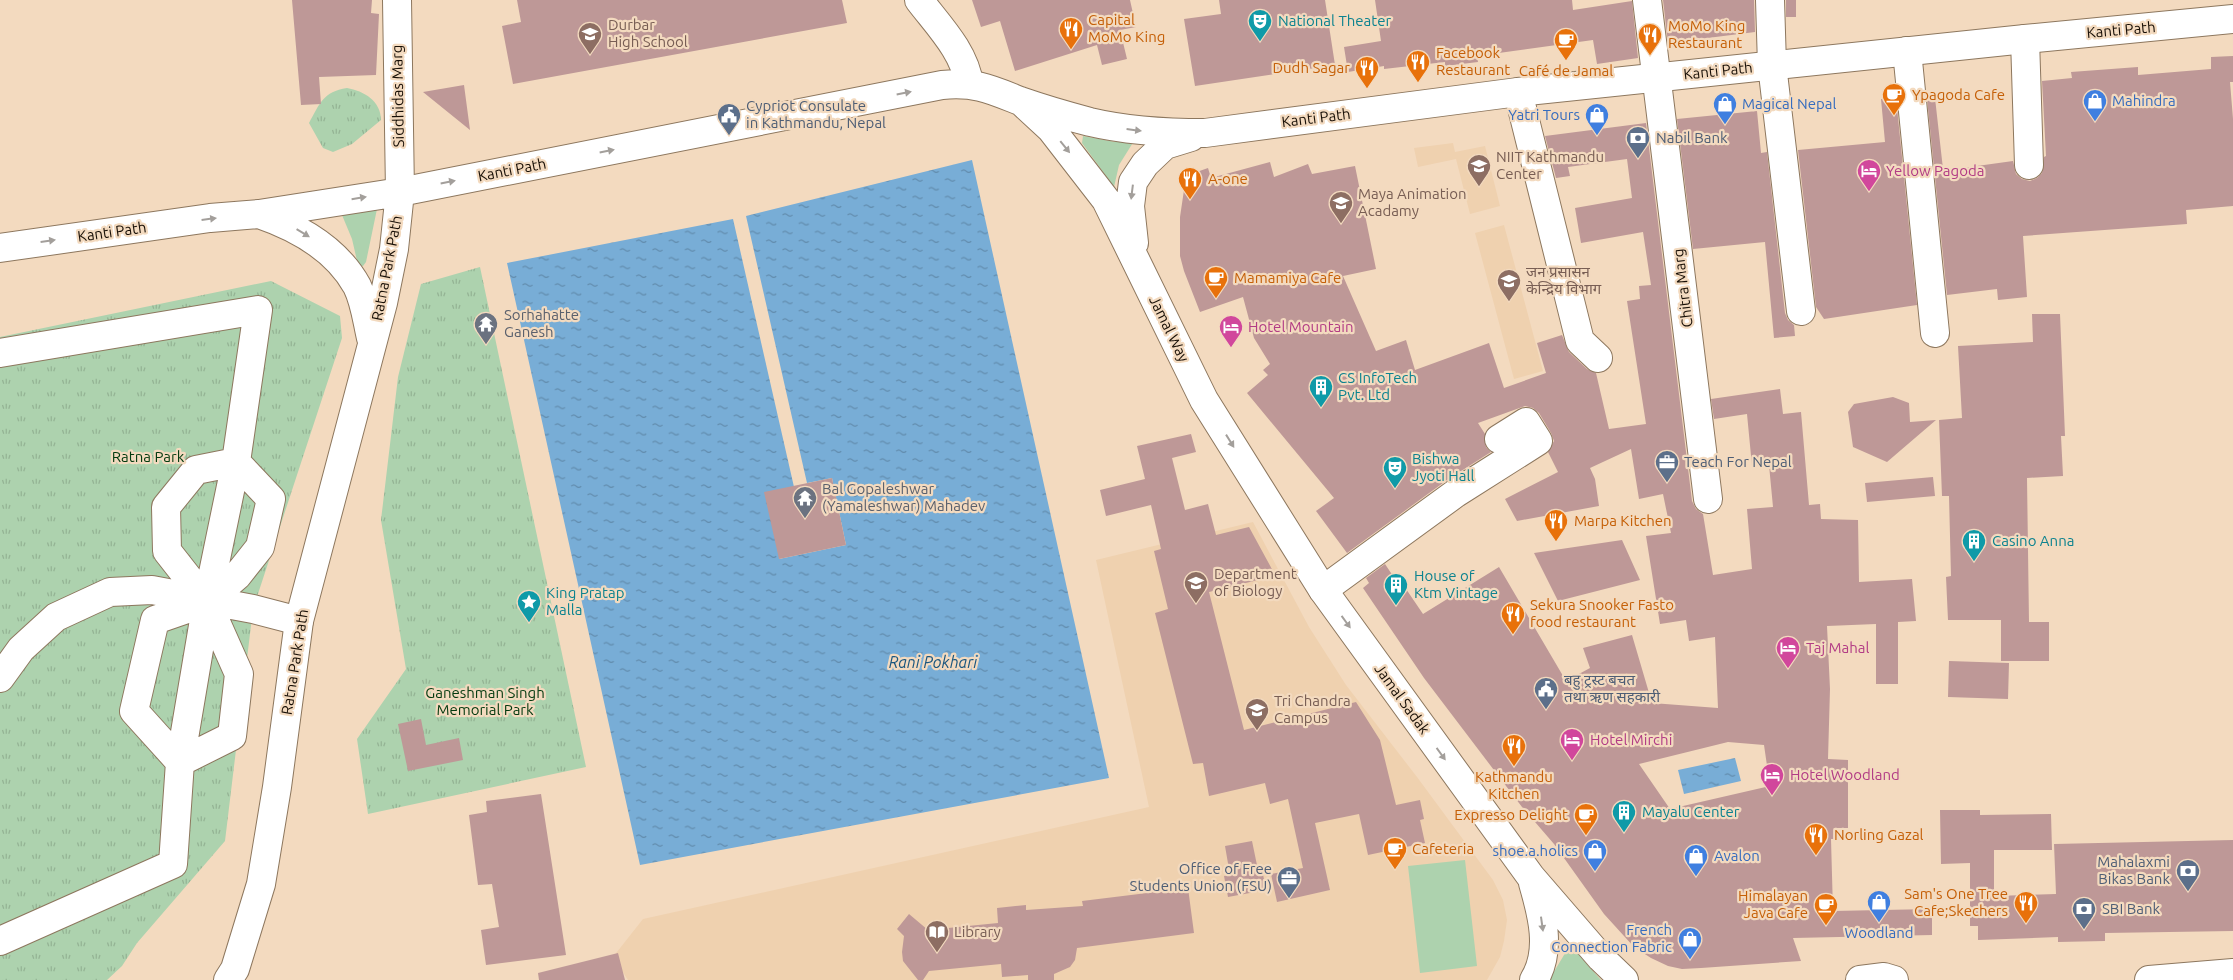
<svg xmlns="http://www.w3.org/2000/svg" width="2233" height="980" font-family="Ubuntu,'Noto Sans Devanagari',sans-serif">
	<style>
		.built { fill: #efd1af }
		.grass { fill: #add2ae }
		.park { fill: url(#park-tufts) }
		.water { fill: url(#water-ripples) }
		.building { fill: #be9897; fill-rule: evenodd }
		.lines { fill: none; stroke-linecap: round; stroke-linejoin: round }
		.minor-casing { stroke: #8d775e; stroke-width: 30 }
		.major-casing { stroke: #8d775e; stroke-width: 30 }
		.minor { stroke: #fff; stroke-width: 28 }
		.major { stroke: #fff; stroke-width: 28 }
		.oneway { fill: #a39f9b }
		.labels { text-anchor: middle; stroke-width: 4.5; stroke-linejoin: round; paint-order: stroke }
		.food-label { font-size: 15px; fill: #c56008; stroke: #f3dabf; text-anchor: start }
		.culture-label { font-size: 15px; fill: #0d838f; stroke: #f3dabf; text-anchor: start }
		.education-label { font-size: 15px; fill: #785e54; stroke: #f3dabf; text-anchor: start }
		.street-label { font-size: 15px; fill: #180f06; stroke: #f3dabf }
		.shop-label { font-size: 15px; fill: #366cbe; stroke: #f3dabf; text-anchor: start }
		.service-label { font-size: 15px; fill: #4e5e75; stroke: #f3dabf; text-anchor: start }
		.hotel-label { font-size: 15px; fill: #b23c85; stroke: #f3dabf; text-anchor: start }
		.worship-label { font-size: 15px; fill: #5b616d; stroke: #f3dabf; text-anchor: start }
		.park-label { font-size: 15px; fill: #033a0f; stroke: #f3dabf }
		.water-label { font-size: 16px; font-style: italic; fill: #1a567f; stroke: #f3dabf }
	</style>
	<defs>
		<pattern id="park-tufts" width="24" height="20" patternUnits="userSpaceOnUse" patternTransform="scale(1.25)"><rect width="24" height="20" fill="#add2ae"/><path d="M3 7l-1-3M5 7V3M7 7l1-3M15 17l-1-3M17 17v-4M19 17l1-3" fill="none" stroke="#94b394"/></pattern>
		<pattern id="water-ripples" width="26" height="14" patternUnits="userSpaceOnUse" patternTransform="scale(1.25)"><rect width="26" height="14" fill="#78add6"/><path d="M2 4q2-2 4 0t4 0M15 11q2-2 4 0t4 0" fill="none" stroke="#618bac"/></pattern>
	</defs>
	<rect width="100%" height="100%" fill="#f3dabf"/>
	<path class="built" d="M1453 143 1455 152 1485 146 1500 206 1470 214 1456 159 1418 167 1414 148Z
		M1504 225 1543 371 1514 379 1475 233Z
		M1253 522 1309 627 1346 685 1417 777 1493 880 1503 900 1507 920 1504 941 1500 957 1487 980H628L613 957 643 919 1149 807 1096 560Z"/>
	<path class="grass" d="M1083 136 1115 142 1134 141 1119 165 1114 187 1082 143Z
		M377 209 366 262 363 266 358 265 352 239 342 215Z
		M1465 860 1477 966 1420 973 1408 866Z
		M1570 945 1601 980H1549Z"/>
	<path class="park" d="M347 88C364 91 381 101 381 120L352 144 333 152 323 148 309 123C320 103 323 92 347 88Z
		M480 267 586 767 368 814 357 739 406 669 381 520 398 377 421 284Z
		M271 281 340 316 342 338 253 609 225 841 137 943 122 966 107 980H0V337Z"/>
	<path class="water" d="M972 160 1109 778 640 865 507 263 733 219 794 487 779 559 846 545 832 478 807 483 746 216Z
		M1735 758 1741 781 1684 794 1678 770Z"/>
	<path class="building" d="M292 0H372L371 13 379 14 376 75 319 77 321 104 301 105Z
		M517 0H842L847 23 513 84 502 26 521 22Z
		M972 0H1130L1136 27 1120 30 1127 59 1102 65 1097 45 1015 71 1000 21 981 27Z
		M1219 0H1325L1335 65 1195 86 1184 19 1221 14Z
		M1375 0H1572L1573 10 1632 1 1638 58 1597 64 1593 40 1477 56 1478 62 1445 66V62L1384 69V66L1348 72 1344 47 1381 41Z
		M1663 0H1754L1755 32 1668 43Z
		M1786 0H1796V17H1786Z
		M2233 56V82H2230L2233 119V206L2186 210 2187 224 2023 236 2027 297 1998 300 1997 289 1947 295 1927 99 1935 98 1943 169 1948 168V170L2013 161 2016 174 2022 179 2030 181 2037 178 2042 173 2044 157 2046 156 2042 81 2072 78 2071 72 2138 67V75L2211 69V57Z
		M464 85 470 130 423 92Z
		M1896 98 1917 305 1824 319 1816 307 1798 150 1885 142 1881 99Z
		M1757 111 1761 153 1767 152 1785 313 1788 320 1794 325 1795 336 1774 338 1765 242 1693 249 1677 119Z
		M1646 123 1692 501 1696 509 1703 514 1713 575 1752 569 1747 509 1773 507 1769 465 1752 466 1747 414 1714 419 1711 399 1780 389 1783 414 1801 412 1809 505 1820 504 1821 519 1858 520 1859 582 1912 579 1916 621 1898 622V684H1876V624L1827 626 1830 689 1828 759 1848 760V828H1836V839H1831L1833 911 1932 909V935L1793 938 1801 961 1701 968 1682 969 1668 966 1651 958 1634 947 1604 914 1554 844 1522 807 1424 678 1363 588 1369 583 1366 578 1385 564 1401 588 1404 586 1423 614 1499 567 1566 681 1590 668 1583 648 1632 635 1652 703 1718 708 1715 637 1689 641 1686 620 1660 624 1646 536 1671 533 1663 494 1639 499 1631 449 1590 468 1595 479 1599 506 1517 521 1505 499 1558 472 1548 452 1554 441 1551 433 1539 413 1533 408 1525 406 1478 423 1485 434 1486 447 1491 452 1447 480 1347 553 1316 511 1334 498 1247 393 1268 375 1263 370 1270 364 1254 338 1243 297 1200 312 1184 271 1180 256V217L1184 190 1191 174 1208 168 1211 178 1270 162 1274 177 1308 164 1312 174 1355 166 1376 269 1343 276 1376 351 1406 340 1415 370 1489 343 1504 388 1546 373 1537 343 1562 335 1569 352 1587 369 1596 373 1609 429 1646 424 1627 301 1640 299 1639 286 1651 285 1643 232 1581 243 1575 208 1632 198 1627 159 1568 167 1570 176 1556 178 1545 136ZM1728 742 1764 745 1770 786 1670 809 1639 764Z
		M2032 314H2060L2065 436H2061L2063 476 2027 478 2029 622H2049V661H2001V620H1948L1946 577 1951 576 1949 496H1942L1939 420 1962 418 1958 346 2033 342Z
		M1893 397 1909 403 1910 422 1936 420 1887 462 1853 447 1848 412 1854 404Z
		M1191 434 1196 452 1172 458 1185 510 1208 504 1216 535 1249 527 1274 573 1254 581 1209 592 1244 730 1356 702 1380 740 1396 805 1420 800 1424 819 1420 820 1425 843 1368 855 1359 814 1315 823 1330 890 1277 902 1271 874 1303 868 1288 799 1270 804 1265 783 1209 796 1203 763 1193 764 1155 613 1168 609 1154 551 1161 549 1151 505 1106 516 1100 490 1145 479 1137 446Z
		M1933 477 1935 496 1867 502 1865 483Z
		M832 478 846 545 779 559 764 492Z
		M1622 540 1640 580 1558 601 1534 553Z
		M1949 661 2009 663 2008 699 1948 697Z
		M421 719 426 745 459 738 463 760 408 771 398 724Z
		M541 794 566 955 486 965 481 930 499 927 492 884 478 885 469 815 487 812 486 801Z
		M1940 810H1980V815L2051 814 2052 850H1994V896L2056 894 2054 844 2233 840V931L2105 933V941L2058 942V937L1978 940V926H1970V863L1941 864Z
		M1252 841 1258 870 1262 869 1266 890 1228 897 1224 876 1230 875 1225 846Z
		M1188 888 1194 933 1077 948 1075 960 1070 967 1054 974V980H1028V975L1002 977 1001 964 929 971 923 980H918L903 961 902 952 904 936 897 929 909 914 928 930 998 923 997 908 1026 905V910L1083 906 1082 901Z
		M618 953 625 980H539L538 973Z"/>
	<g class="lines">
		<g class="minor-casing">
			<path id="minor" d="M397 0 400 192
				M919 0C938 25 965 52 969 84
				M1647 0 1708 499
				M1770 0 1772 65 1801 311
				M2025 39 2029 165
				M1907 51 1935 333
				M1518 92 1580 341 1598 358
				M0 353 258 310 236 462 207 602 180 762 173 864 0 941
				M1323 590 1456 493 1538 441 1526 422 1499 439
				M0 678 21 649 56 617 110 592 152 590 253 609 299 621
				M180 762 134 711 155 620 207 602 237 576 260 547 271 499 236 462 196 470 166 507 167 551 207 602 239 674 232 736 180 762"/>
		</g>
		<g class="major-casing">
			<path id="major" d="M1024 104 1051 129 1106 200 1204 400 1323 590 1531 877 1601 958 1624 980
				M259 214C297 227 336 248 357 286 365 302 367 321 371 338
				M1134 243 1130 206 1133 182 1145 164 1165 145 1191 137
				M0 248 210 218 259 214 400 192 942 85C976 82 990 89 1020 101 1043 109 1067 116 1090 122 1128 131 1167 133 1205 133L1518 92 2025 39 2233 19
				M1533 883C1542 914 1552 951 1534 980
				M228 980 235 969 261 884 277 787 299 621 383 303 394 249 400 192
				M1860 980 1884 977 1894 980
				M2149 980 2233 973"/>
		</g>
		<use href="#minor" class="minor"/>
		<use href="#major" class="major"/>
	</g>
	<defs><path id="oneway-solid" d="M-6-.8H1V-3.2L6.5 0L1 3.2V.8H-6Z" transform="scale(1.25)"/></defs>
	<g class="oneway">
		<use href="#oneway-solid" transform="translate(904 93) rotate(-11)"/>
		<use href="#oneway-solid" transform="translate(1134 130) rotate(7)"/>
		<use href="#oneway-solid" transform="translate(1065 147) rotate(51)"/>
		<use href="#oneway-solid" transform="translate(607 151) rotate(-11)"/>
		<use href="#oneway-solid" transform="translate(448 182) rotate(-11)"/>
		<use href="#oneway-solid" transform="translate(1132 192) rotate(97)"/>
		<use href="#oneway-solid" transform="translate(359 198) rotate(-9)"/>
		<use href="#oneway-solid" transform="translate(209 219) rotate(-7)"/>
		<use href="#oneway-solid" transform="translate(303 233) rotate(31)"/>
		<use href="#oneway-solid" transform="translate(48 241) rotate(-8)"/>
		<use href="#oneway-solid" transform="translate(1230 441) rotate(58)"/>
		<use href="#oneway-solid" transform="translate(1346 622) rotate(54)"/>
		<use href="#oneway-solid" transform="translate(1441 754) rotate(54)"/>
		<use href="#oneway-solid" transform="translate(1542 924) rotate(82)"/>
	</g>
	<defs>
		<g id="theatre-pin" transform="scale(1.25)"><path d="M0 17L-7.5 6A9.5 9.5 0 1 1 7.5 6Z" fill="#0f9aa8" stroke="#f3dabf"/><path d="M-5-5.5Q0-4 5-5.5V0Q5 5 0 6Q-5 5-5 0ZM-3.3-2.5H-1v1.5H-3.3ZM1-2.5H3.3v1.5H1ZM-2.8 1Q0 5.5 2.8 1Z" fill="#fff"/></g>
		<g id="restaurant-pin" transform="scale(1.25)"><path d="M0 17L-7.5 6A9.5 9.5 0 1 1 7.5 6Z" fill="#e8710a" stroke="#f3dabf"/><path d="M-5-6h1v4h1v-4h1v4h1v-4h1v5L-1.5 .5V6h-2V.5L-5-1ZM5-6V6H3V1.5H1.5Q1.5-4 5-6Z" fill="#fff"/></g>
		<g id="school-pin" transform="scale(1.25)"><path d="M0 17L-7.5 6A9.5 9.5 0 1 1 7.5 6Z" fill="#8d6e63" stroke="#f3dabf"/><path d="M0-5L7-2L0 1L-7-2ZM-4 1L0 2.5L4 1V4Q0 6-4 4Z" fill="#fff"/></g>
		<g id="cafe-pin" transform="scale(1.25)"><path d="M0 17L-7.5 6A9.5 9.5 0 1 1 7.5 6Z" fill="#e8710a" stroke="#f3dabf"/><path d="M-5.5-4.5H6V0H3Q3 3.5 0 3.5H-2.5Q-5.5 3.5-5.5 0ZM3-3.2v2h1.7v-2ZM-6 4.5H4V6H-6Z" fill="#fff"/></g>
		<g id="shop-pin" transform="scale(1.25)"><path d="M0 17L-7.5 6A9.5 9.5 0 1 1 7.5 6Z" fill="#3f7fe0" stroke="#f3dabf"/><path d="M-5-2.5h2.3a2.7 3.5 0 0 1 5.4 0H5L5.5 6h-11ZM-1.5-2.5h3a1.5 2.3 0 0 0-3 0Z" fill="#fff"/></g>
		<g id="civic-pin" transform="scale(1.25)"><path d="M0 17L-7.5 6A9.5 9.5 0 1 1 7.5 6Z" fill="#5c6f8a" stroke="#f3dabf"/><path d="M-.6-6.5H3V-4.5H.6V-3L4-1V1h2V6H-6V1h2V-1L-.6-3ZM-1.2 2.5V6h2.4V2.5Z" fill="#fff"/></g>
		<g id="bank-pin" transform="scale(1.25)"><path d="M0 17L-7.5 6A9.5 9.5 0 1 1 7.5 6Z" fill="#5c6f8a" stroke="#f3dabf"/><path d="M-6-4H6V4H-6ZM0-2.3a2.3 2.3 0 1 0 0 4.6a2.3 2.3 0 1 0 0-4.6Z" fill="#fff"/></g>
		<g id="hotel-pin" transform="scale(1.25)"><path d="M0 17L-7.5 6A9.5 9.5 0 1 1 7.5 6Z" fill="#d1479c" stroke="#f3dabf"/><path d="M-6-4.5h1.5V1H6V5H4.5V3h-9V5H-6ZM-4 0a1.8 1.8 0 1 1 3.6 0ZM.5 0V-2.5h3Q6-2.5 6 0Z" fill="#fff"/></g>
		<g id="temple-pin" transform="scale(1.25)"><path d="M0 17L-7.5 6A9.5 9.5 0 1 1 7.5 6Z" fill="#6b7280" stroke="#f3dabf"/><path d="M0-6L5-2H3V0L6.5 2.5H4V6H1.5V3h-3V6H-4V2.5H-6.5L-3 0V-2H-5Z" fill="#fff"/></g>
		<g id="building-pin" transform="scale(1.25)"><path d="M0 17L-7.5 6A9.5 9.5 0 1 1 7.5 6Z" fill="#0f9aa8" stroke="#f3dabf"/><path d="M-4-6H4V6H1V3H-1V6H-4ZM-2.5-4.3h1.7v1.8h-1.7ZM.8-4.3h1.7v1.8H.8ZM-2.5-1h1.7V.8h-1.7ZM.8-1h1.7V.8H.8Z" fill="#fff"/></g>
		<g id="office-pin" transform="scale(1.25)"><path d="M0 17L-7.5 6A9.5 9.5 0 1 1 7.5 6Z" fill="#5c6f8a" stroke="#f3dabf"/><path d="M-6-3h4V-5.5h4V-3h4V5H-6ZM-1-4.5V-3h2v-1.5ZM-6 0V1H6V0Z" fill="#fff"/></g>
		<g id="sight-pin" transform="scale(1.25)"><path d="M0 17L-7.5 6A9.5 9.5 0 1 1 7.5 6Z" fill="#0f9aa8" stroke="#f3dabf"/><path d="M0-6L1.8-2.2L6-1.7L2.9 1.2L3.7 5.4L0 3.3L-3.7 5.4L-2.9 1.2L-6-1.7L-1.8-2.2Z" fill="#fff"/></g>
		<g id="university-pin" transform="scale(1.25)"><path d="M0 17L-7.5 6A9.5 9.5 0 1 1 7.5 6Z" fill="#8d6e63" stroke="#f3dabf"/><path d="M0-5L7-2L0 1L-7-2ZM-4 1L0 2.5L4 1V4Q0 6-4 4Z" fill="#fff"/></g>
		<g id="library-pin" transform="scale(1.25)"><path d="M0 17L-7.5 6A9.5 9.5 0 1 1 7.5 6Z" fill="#8d6e63" stroke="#f3dabf"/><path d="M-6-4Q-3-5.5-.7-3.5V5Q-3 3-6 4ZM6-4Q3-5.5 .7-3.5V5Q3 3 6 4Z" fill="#fff"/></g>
	</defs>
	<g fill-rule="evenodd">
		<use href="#theatre-pin" x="1260" y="21"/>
		<use href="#restaurant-pin" x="1071" y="29"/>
		<use href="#school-pin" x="590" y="34"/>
		<use href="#restaurant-pin" x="1650" y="35"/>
		<use href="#cafe-pin" x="1566" y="40"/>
		<use href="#restaurant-pin" x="1418" y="62"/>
		<use href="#restaurant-pin" x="1367" y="68"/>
		<use href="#cafe-pin" x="1894" y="95"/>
		<use href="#shop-pin" x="2095" y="101"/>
		<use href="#shop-pin" x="1725" y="104"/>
		<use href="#civic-pin" x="729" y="115"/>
		<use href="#shop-pin" x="1597" y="115"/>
		<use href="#bank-pin" x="1638" y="138"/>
		<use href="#school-pin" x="1479" y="166"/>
		<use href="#hotel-pin" x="1869" y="171"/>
		<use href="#restaurant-pin" x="1190" y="179"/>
		<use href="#school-pin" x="1341" y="203"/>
		<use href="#cafe-pin" x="1216" y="278"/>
		<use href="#school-pin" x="1509" y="281"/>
		<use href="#temple-pin" x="486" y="324"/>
		<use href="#hotel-pin" x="1231" y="327"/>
		<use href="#building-pin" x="1321" y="387"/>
		<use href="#office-pin" x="1667" y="462"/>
		<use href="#theatre-pin" x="1395" y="468"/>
		<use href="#temple-pin" x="805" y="498"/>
		<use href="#restaurant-pin" x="1556" y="521"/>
		<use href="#building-pin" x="1974" y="541"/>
		<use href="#school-pin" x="1196" y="583"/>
		<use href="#building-pin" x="1396" y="585"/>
		<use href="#sight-pin" x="529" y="602"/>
		<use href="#restaurant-pin" x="1513" y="614"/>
		<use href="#hotel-pin" x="1788" y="648"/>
		<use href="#civic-pin" x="1546" y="689"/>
		<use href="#university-pin" x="1257" y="710"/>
		<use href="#hotel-pin" x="1572" y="740"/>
		<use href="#restaurant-pin" x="1514" y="746"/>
		<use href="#hotel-pin" x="1772" y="775"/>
		<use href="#building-pin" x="1624" y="812"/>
		<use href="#cafe-pin" x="1586" y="815"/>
		<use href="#restaurant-pin" x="1816" y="835"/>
		<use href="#cafe-pin" x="1395" y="849"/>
		<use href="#shop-pin" x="1595" y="851"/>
		<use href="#shop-pin" x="1696" y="856"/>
		<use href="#bank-pin" x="2188" y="871"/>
		<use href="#office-pin" x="1289" y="878"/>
		<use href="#shop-pin" x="1879" y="902"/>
		<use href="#restaurant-pin" x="2026" y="903"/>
		<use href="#cafe-pin" x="1826" y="905"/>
		<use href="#bank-pin" x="2084" y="909"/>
		<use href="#library-pin" x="937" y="932"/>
		<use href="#shop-pin" x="1690" y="939"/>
	</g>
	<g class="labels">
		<g class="food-label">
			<text x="1088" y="25">Capital<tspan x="1088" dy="17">MoMo King</tspan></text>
			<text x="1668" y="31">MoMo King<tspan x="1668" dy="17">Restaurant</tspan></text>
			<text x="1436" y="58">Facebook<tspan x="1436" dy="17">Restaurant</tspan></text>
			<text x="1350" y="73" text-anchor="end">Dudh Sagar</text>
			<text x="1566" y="76" text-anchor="middle">Café de Jamal</text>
			<text x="1912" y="100">Ypagoda Cafe</text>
			<text x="1208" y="184">A-one</text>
			<text x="1234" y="283">Mamamiya Cafe</text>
			<text x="1574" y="526">Marpa Kitchen</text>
			<text x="1530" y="610">Sekura Snooker Fasto<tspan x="1530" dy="17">food restaurant</tspan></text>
			<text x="1514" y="782" text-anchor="middle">Kathmandu<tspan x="1514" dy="17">Kitchen</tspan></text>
			<text x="1568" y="820" text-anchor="end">Expresso Delight</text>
			<text x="1834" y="840">Norling Gazal</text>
			<text x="1412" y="854">Cafeteria</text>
			<text x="2008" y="899" text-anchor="end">Sam's One Tree<tspan x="2008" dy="17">Cafe;Skechers</tspan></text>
			<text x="1808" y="901" text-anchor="end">Himalayan<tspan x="1808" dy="17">Java Cafe</tspan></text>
		</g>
		<g class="culture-label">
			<text x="1278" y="26">National Theater</text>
			<text x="1338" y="383">CS InfoTech<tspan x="1338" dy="17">Pvt. Ltd</tspan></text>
			<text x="1412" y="464">Bishwa<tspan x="1412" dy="17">Jyoti Hall</tspan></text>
			<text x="1992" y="546">Casino Anna</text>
			<text x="1414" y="581">House of<tspan x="1414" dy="17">Ktm Vintage</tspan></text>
			<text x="546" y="598">King Pratap<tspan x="546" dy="17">Malla</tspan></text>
			<text x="1642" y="817">Mayalu Center</text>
		</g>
		<g class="education-label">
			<text x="608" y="30">Durbar<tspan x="608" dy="17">High School</tspan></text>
			<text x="1496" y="162">NIIT Kathmandu<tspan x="1496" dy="17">Center</tspan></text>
			<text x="1358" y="199">Maya Animation<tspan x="1358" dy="17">Acadamy</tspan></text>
			<text x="1526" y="277">जन प्रसासन<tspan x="1526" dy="17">केन्द्रिय विभाग</tspan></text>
			<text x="1214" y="579">Department<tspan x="1214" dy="17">of Biology</tspan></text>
			<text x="1274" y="706">Tri Chandra<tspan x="1274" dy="17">Campus</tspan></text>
			<text x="954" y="937">Library</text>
		</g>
		<g class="street-label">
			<text transform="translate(2121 30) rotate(-5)" y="5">Kanti Path</text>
			<text transform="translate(1718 71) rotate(-6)" y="5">Kanti Path</text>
			<text transform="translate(398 96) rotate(-91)" y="5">Siddhidas Marg</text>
			<text transform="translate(1316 118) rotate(-7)" y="5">Kanti Path</text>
			<text transform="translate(512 170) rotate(-11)" y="5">Kanti Path</text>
			<text transform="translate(112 232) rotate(-8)" y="5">Kanti Path</text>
			<text transform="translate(387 268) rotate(-79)" y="5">Ratna Park Path</text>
			<text transform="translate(1683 288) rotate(-97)" y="5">Chitra Marg</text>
			<text transform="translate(1169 329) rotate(64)" y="5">Jamal Way</text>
			<text transform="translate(295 662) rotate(-81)" y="5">Ratna Park Path</text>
			<text transform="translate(1402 699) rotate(54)" y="5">Jamal Sadak</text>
		</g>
		<g class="shop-label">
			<text x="2112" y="106">Mahindra</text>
			<text x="1742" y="109">Magical Nepal</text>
			<text x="1580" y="120" text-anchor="end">Yatri Tours</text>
			<text x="1578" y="856" text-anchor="end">shoe.a.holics</text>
			<text x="1714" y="861">Avalon</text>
			<text x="1672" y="935" text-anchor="end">French<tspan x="1672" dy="17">Connection Fabric</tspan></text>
			<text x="1879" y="938" text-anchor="middle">Woodland</text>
		</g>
		<g class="service-label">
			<text x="746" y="111">Cypriot Consulate<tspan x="746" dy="17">in Kathmandu, Nepal</tspan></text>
			<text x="1656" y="143">Nabil Bank</text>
			<text x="1684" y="467">Teach For Nepal</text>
			<text x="1564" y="685">बहु ट्रस्ट बचत<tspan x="1564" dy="17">तथा ऋण सहकारी</tspan></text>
			<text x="2170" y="867" text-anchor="end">Mahalaxmi<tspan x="2170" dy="17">Bikas Bank</tspan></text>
			<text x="1272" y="874" text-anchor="end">Office of Free<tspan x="1272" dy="17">Students Union (FSU)</tspan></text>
			<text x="2102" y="914">SBI Bank</text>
		</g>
		<g class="hotel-label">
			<text x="1886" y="176">Yellow Pagoda</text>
			<text x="1248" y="332">Hotel Mountain</text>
			<text x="1806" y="653">Taj Mahal</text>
			<text x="1590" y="745">Hotel Mirchi</text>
			<text x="1790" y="780">Hotel Woodland</text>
		</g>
		<g class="worship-label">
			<text x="504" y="320">Sorhahatte<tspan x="504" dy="17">Ganesh</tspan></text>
			<text x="822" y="494">Bal Gopaleshwar<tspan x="822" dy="17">(Yamaleshwar) Mahadev</tspan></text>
		</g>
		<g class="park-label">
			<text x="148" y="462">Ratna Park</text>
			<text x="485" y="698">Ganeshman Singh<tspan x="485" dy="17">Memorial Park</tspan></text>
		</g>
		<g class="water-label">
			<text x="933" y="668">Rani Pokhari</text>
		</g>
	</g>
</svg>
